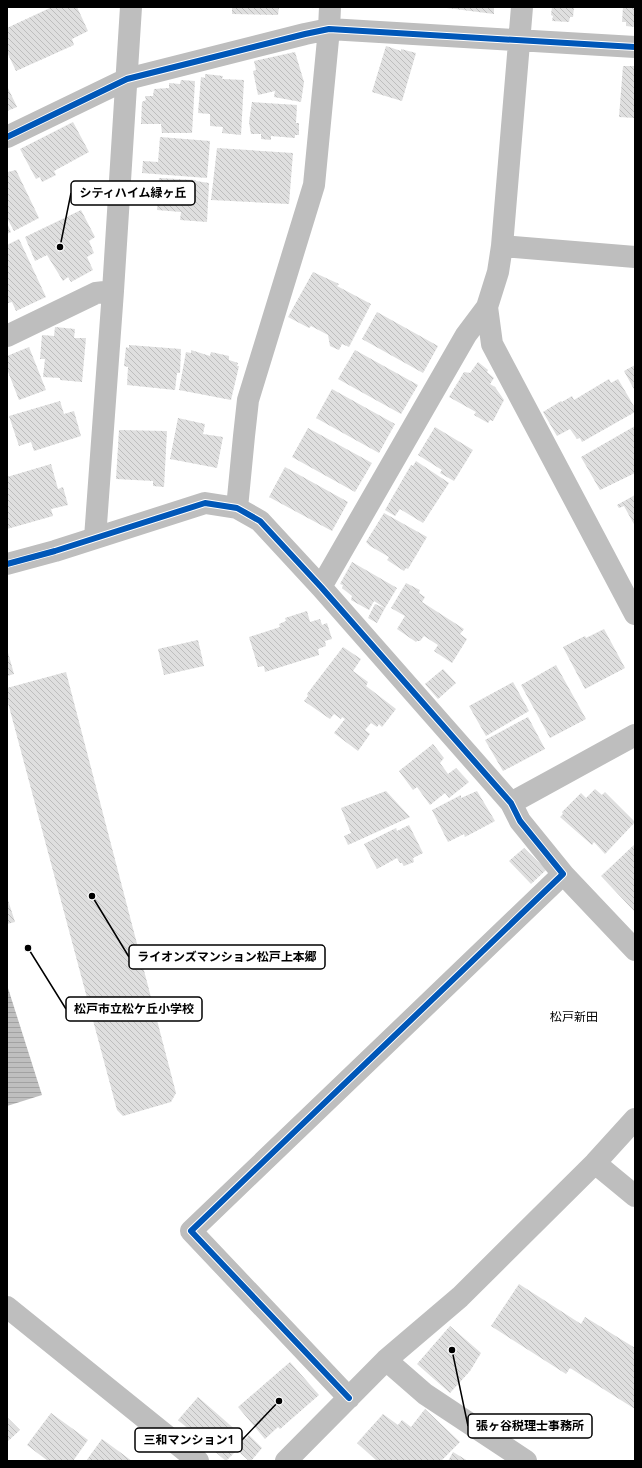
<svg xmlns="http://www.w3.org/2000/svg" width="642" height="1468" font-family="Ubuntu,'Noto Sans JP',sans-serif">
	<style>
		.water { fill: url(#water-rules) }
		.building { fill: url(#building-back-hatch) }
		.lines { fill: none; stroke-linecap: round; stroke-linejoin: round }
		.minor { stroke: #bebebe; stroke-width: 22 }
		.cycleway-casing { stroke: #fff; stroke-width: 8 }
		.cycleway { stroke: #0057b8; stroke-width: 6 }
		.labels { text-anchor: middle; stroke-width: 4; stroke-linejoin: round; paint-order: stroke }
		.neighbourhood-label { font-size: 12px; fill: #000; stroke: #fff }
		.leader { fill: none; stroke: #000; stroke-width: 1.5 }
		.callout-dot { fill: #000; stroke: #fff; stroke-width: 1.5 }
		.callout { fill: #fff; stroke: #000; stroke-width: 1.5 }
		.callout-label { font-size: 12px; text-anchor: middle; font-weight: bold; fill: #000 }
	</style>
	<defs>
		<pattern id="water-rules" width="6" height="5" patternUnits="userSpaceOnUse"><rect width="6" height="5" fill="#bfbfbf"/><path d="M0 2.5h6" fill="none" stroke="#a2a2a2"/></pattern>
		<pattern id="building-back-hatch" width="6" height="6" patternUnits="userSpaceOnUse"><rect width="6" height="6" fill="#dfdfdf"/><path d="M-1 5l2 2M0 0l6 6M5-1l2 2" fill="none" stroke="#bebebe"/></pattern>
	</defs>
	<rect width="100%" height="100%" fill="#fff"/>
	<path class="water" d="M7 985 42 1095 7 1106Z"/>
	<path class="building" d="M52 7H77L88 31 72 39 74 45 16 71 7 52V28Z
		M232 7H279L278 15 232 14Z
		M439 7H494V14Z
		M552 7H574L573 17H570L569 22 552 21 553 16 551 15Z
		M623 7H635V27L626 26V22H622Z
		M386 46 401 51V49L416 53 402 101 372 92Z
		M295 52 304 82 301 102 274 97 275 91 258 95 253 71 256 70 254 61Z
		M623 66H635V118L619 117Z
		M205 74 223 76 222 79 244 80 241 135 222 133 223 127 210 126V114L198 113 201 77 205 78Z
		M181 80 195 81 192 133H162L161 124H141L142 102 146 100 145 96H153L154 89 169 88V83L180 84Z
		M7 86 17 107 7 111Z
		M252 102 297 105 296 123H299V135H295V138L271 136V140L261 139V134H251L249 122Z
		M73 122 89 152 54 171 56 175 42 182 40 177 36 179 20 149Z
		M160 137 210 141 207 178 142 173 143 161 158 162Z
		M217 148 293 153 289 204 211 200Z
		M7 170 8 172 16 170 39 218 14 231 7 218Z
		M159 178 196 180V181L209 183 207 222 180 220 181 212 157 210Z
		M81 210 95 237 89 241 94 253 87 257 93 270 71 282 68 277 63 281 47 255 35 261 25 237Z
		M7 223 11 232 7 234Z
		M19 239 46 297 16 311 12 302 8 303 7 301V245Z
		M313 272 339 284 337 286 371 304 349 347 342 344 339 350 330 346 328 335 311 326 309 328 288 317Z
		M377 312 438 346 423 373 362 339Z
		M55 327 75 329 74 338H86L82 382 60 380V378L43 377 45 359H40L42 335 54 336Z
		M129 345 181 349 180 373H177L175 390 127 385 128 367 124 366 126 347 129 348Z
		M29 347 46 390 19 400 7 369V356Z
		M191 350 210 356 211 352 229 356V360L238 363 237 366H239L231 400 179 390 186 352 191 353Z
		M355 350 418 385 401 414 338 379Z
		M478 362 488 370 487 372 494 378 490 384 495 387 504 400 493 421 490 420 488 423 474 415 476 412 449 397 464 372 470 373Z
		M635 365V391L624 371Z
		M609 379 611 383 618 379 635 408V412L582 442 580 438 577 439 570 429 557 436 543 412 561 401 562 402 572 396 574 400Z
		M332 389 395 424 379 453 316 418Z
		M60 401 64 414 74 411 81 436 34 451 31 442 19 446 9 416Z
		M178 418 205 424 203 434 223 437 217 468 170 459Z
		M635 426V473L600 490 581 457Z
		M435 427 473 450 454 481 440 473 442 470 418 455Z
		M308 428 372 463 355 492 292 457Z
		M119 430 167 431 164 487 153 486V481L116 479Z
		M416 461 449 483 423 523 400 509 395 516 385 510 411 465 413 466Z
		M51 464 58 489 63 487 68 505 51 509 53 516 7 529V477Z
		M285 467 348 502 332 531 269 497Z
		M635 495V526L624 506 619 508 617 505Z
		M384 513 427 537 408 569 406 568 404 571 387 560 389 557 370 546 366 542Z
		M352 562 397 588 385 608 374 601 369 610 351 600 352 596 342 588 343 585 340 584Z
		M406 583 420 590 419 593 425 597 422 602 464 629 460 634 467 639 452 663 434 651 438 645 424 636 420 641H417L416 642 397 629 405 616 391 608Z
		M375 604 385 608 377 623 368 618Z
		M307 611 310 622 320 619 322 625 327 623 332 639 325 641 326 646 318 649 319 655 265 672 264 666 258 667 249 637 280 627 279 624 286 621 285 618Z
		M604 629 625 668 585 689 563 647 585 636 586 638Z
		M198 640 204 666 164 675 158 649Z
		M343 647 361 659 353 671 368 682 366 686 396 709 382 727 379 724 377 727 371 723 365 730 370 734 358 751 334 733 345 719 342 717 341 719 334 714 330 719 304 701 308 696 307 694Z
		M7 649 14 674 7 676Z
		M556 665 586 719 550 738 521 685Z
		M443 669 456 683 438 699 425 684Z
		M66 672 176 1093 171 1102 123 1116 117 1110 7 699V688Z
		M513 682 529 711 486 736 469 706Z
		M528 717 545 749 503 771 485 740Z
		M433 744 444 758 440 763 448 774 456 768 469 782 449 798 445 793 430 805 417 787 413 790 399 771Z
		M595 789 602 795 605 792 635 822 605 854 594 842 592 845 560 817 563 814 562 812 581 793 586 798Z
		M386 791 410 817 348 845 344 836 351 833 341 808Z
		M477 791 495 821 465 837 464 834 448 842 432 810 461 795V798Z
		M409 825 423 853 413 858 414 862 404 866 402 863H400L397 858 377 869 364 844 396 828 397 831Z
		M635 844V912L601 876Z
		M524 848 546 870 531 884 509 861Z
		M7 897 15 922 7 924Z
		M519 1284 581 1324 585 1317 635 1348V1409L570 1368 566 1374 491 1326Z
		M450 1326 481 1353 470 1371 450 1393 417 1364Z
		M290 1362 319 1395 280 1429 278 1427 265 1439 238 1407Z
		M198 1397 246 1439 249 1435 262 1448 251 1461H249L237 1450 226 1461 178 1420Z
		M425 1409 460 1442 441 1461H377L357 1443 383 1414 398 1425 402 1420 411 1427Z
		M51 1413 88 1440 73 1461H48L27 1445Z
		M7 1417 20 1430 7 1442Z
		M102 1439 132 1461H86Z
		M453 1452 468 1461H448Z"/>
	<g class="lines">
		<path class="minor" d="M522 7 502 246 498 272 487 307 492 344 635 614
			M7 137 127 79 305 34 329 29 635 47
			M502 246 635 257
			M7 336 96 293 113 291
			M237 508 244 436 248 400 314 185 329 29 330 7
			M95 538 113 291 131 7
			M7 564 55 551 205 503 237 508 260 521 321 587 511 803 520 821 563 874 191 1231 349 1398
			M321 587 466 335 487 307
			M511 803 635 735
			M563 874 635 950
			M595 1163 635 1196
			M7 1307 198 1461
			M386 1360 425 1394 526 1461
			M286 1461 386 1360 460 1297 595 1163 635 1119"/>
		<g class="cycleway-casing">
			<path id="cycleway" d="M7 137 127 79 305 34 329 29 635 47
				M7 564 55 551 205 503 237 508 260 521 321 587 511 803 520 821 563 874 191 1231 349 1398"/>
		</g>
		<use href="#cycleway" class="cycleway"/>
	</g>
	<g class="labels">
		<g class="neighbourhood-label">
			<text x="574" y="1021">松戸新田</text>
		</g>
	</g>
	<path class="leader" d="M60 247L71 193M92 896L129 957M28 948L66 1009M452 1350L468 1426M279 1401L242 1440"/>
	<g class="callout-dot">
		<circle cx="60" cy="247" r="4"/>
		<circle cx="92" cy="896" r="4"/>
		<circle cx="28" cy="948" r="4"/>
		<circle cx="452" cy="1350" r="4"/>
		<circle cx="279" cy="1401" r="4"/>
	</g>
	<g class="callout">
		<rect x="71" y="181" width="124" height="24" rx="4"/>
		<rect x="129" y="945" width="196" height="24" rx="4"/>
		<rect x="66" y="997" width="136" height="24" rx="4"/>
		<rect x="468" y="1414" width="124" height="24" rx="4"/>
		<rect x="135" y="1428" width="107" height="24" rx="4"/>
	</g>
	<g class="callout-label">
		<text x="133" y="197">シティハイム緑ヶ丘</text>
		<text x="227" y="961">ライオンズマンション松戸上本郷</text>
		<text x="134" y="1013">松戸市立松ケ丘小学校</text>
		<text x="530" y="1430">張ヶ谷税理士事務所</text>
		<text x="189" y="1444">三和マンション1</text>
	</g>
	<rect width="642" height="1468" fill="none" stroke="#000000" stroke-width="16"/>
</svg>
